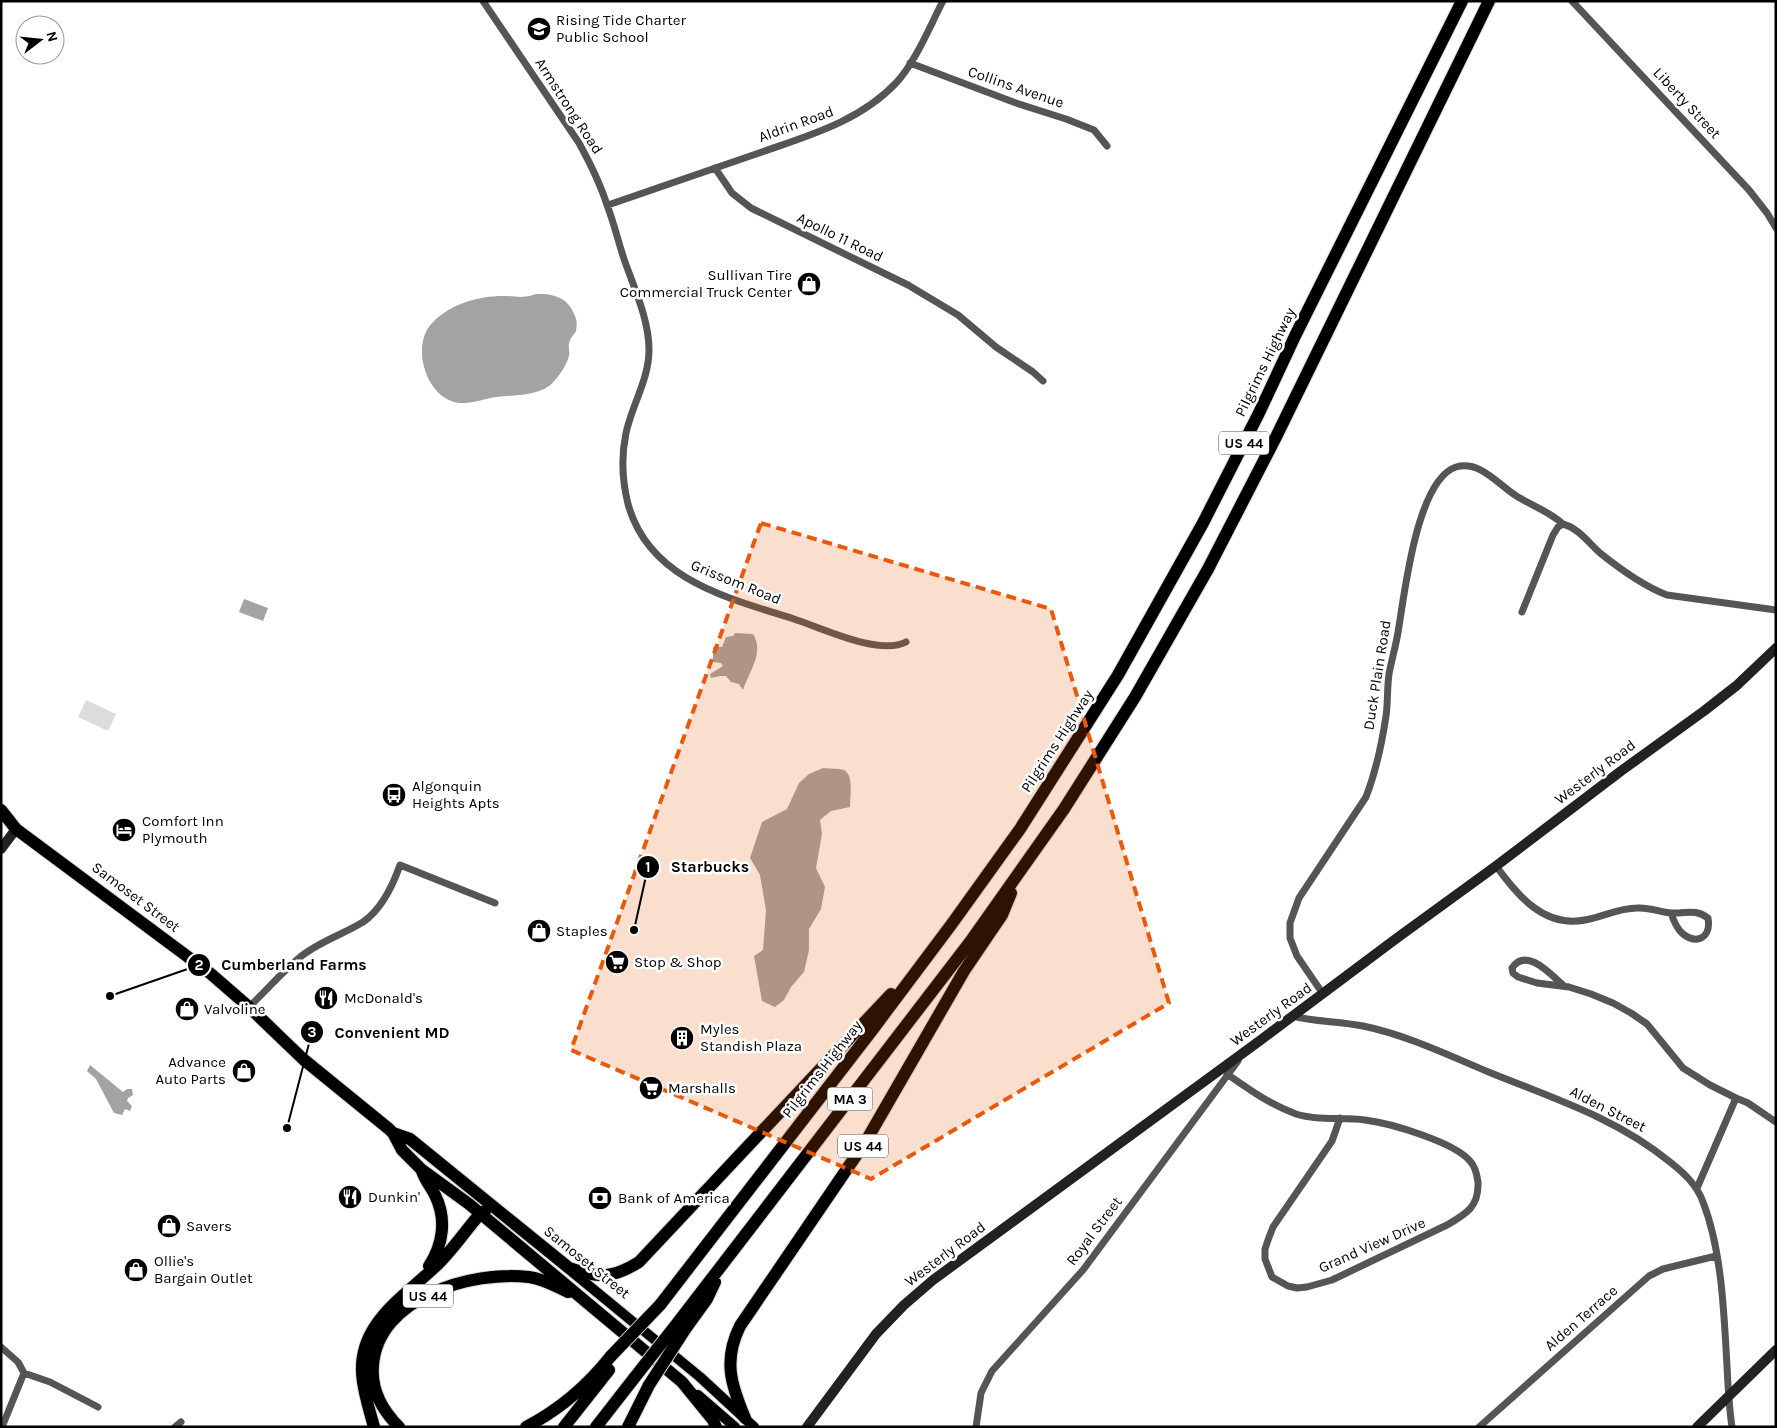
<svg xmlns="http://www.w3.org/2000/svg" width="1777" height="1428" font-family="Karla,sans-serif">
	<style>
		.green { fill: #dcdcdc }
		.water { fill: #a3a3a3 }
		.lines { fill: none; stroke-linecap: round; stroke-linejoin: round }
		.primary-casing { stroke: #dbdbdb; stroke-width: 12 }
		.highway-casing { stroke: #dbdbdb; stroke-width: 14 }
		.street { stroke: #555; stroke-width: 7 }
		.secondary { stroke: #222; stroke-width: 10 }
		.primary { stroke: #000; stroke-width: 10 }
		.highway { stroke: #000; stroke-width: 12 }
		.highway-bridge-casing { stroke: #dbdbdb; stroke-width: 14; stroke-linecap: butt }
		.highway-bridge { stroke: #000; stroke-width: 12 }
		.marked { fill: #e8590c; fill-opacity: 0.2; stroke: #e8590c; stroke-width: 4; stroke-dasharray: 10 6; stroke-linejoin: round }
		.labels { text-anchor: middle; stroke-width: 5; stroke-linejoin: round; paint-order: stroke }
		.shield { fill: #fff; stroke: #4c4c4c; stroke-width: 1 }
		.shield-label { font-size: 14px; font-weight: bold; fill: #000 }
		.poi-label { font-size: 15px; fill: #000; stroke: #fff; text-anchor: start }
		.street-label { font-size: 15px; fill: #000; stroke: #fff }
		.leader { fill: none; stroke: #000; stroke-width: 2 }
		.callout-dot { fill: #000; stroke: #fff; stroke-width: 2 }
		.mark-label { font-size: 15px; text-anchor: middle; font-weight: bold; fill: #fff }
		.callout-label { font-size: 16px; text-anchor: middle; font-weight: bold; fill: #000; stroke: #fff; stroke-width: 5; stroke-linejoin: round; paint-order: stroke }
	</style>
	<rect width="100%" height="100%" fill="#fff"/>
	<path class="green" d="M86 700 116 714 108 731 78 717Z"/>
	<path class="water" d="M536 294C554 293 569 298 575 316 577 320 577 326 576 331 574 335 569 339 569 344 568 347 570 351 569 355 568 364 556 381 549 386 532 398 505 394 486 399 473 402 462 406 449 400 423 388 412 342 433 322 451 304 478 296 503 296 518 296 521 299 536 294Z
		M244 599 268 608 263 621 239 612Z
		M735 633 753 634C765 653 748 673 743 690L739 684 731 682 726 676H720L711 678 710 674 723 666 721 663 713 662V647H722L726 637 733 636Z
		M823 768C829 769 838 768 844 770 854 775 850 797 850 807L831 811 820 820 822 834 816 868 825 887 821 909 809 929V950L804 972 791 987 784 1000 775 1007 762 1001 754 956 763 950 766 910 760 875 750 858 762 822 787 809 799 783 809 774Z
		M90 1065 123 1092 127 1089H132L133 1095 128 1098 127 1101 132 1106 130 1111 125 1109 122 1115 114 1113 96 1079 87 1071Z"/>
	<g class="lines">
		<g class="primary-casing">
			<path id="primary" d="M571 1271 700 1377 754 1427
				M698 1395 735 1427"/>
		</g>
		<g class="highway-casing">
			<path id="highway" d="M1 810 16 829 211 974 249 1007 303 1059 389 1129 393 1133 402 1150 421 1169 469 1204 682 1382 713 1420 716 1427
				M393 1133 410 1139 569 1268C598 1278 612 1279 639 1262L891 994
				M422 1171C425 1180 431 1187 435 1195 447 1219 443 1245 429 1266
				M660 1305 873 1029 951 925 1020 829 1118 675 1203 523 1259 413 1295 336 1462 1
				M679 1321 970 942 1064 809 1135 697 1208 569 1276 437 1489 1
				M686 1328 707 1299 715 1282
				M745 1418C731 1385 723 1360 740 1326L866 1141 964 971 1002 915 1011 893
				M374 1427C370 1412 365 1397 363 1382 354 1327 401 1299 435 1267 452 1251 465 1231 480 1214L485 1211
				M399 1427C382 1410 371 1390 373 1366 377 1298 472 1270 529 1277 544 1279 555 1286 568 1292
				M526 1427C559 1410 588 1385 611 1356
				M564 1427 609 1370
				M596 1427 635 1377
				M628 1427 649 1385"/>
		</g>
		<path class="street" d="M483 1 579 143C590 163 600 183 607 205 614 223 618 241 624 259 634 288 649 319 649 350 649 379 632 405 626 433 621 457 622 480 628 504 649 580 728 598 794 619 822 628 879 656 906 642
			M1572 1 1749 190 1767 213 1776 228
			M910 63 1016 103 1066 119 1094 130 1107 146
			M715 168 732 193 751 208 908 285 958 315 996 347 1033 372 1043 381
			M608 205C658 188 708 171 759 153 807 136 859 122 896 83 915 63 930 26 943 1
			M1522 612 1553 535 1558 527 1563 524C1578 528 1589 543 1600 553 1620 569 1643 586 1667 595L1776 610
			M1496 866C1518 895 1543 928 1585 920 1602 917 1619 908 1637 908 1649 907 1660 912 1671 913 1686 914 1695 908 1708 918 1712 941 1692 945 1680 931 1676 926 1673 919 1671 913
			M1564 986C1552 976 1527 946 1512 968L1513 973 1518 977 1537 983 1569 987 1591 994 1613 1003 1631 1013 1647 1024 1683 1068 1710 1085 1736 1098
			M1323 994 1297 956 1290 938V923L1299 898 1366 797C1376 771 1382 743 1386 716 1388 702 1387 688 1389 674 1392 658 1397 642 1399 626 1405 591 1417 480 1456 467 1481 460 1499 486 1518 497 1533 506 1550 512 1563 524
			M249 1007C266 991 281 973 299 958 318 942 342 935 363 922 382 909 393 885 400 865L495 903
			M1292 1016C1315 1022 1339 1021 1363 1026 1407 1035 1450 1056 1491 1073 1555 1099 1616 1118 1670 1162 1684 1173 1697 1185 1703 1202 1722 1251 1724 1314 1727 1366 1728 1387 1729 1407 1732 1427
			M1227 1074C1250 1090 1269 1104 1296 1114 1317 1121 1343 1117 1365 1120 1390 1123 1454 1142 1470 1161 1475 1166 1477 1175 1478 1182 1479 1207 1466 1214 1447 1225L1332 1280 1307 1287 1297 1288 1288 1286 1272 1277 1265 1259V1249L1268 1240 1273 1227 1332 1141 1340 1118
			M1697 1188 1736 1098 1748 1103 1776 1122
			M1 1347 18 1362 24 1373 2 1427
			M24 1373 50 1382 98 1407
			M175 1427 181 1422
			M976 1427 981 1393 992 1371 1083 1270 1238 1061
			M1479 1427 1649 1276 1663 1269 1716 1256"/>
		<path class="secondary" d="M1 849 16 829
			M807 1427 876 1334 904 1305 933 1280 1258 1042 1397 938 1496 866 1621 771 1704 711 1736 686 1776 648
			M1697 1427 1776 1350"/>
		<use href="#primary" class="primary"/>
		<use href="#highway" class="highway"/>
		<g class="highway-bridge-casing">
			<path id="highway-bridge" d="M611 1356 660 1305
				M635 1377 679 1321
				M649 1385 686 1328"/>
		</g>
		<use href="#highway-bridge" class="highway-bridge"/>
	</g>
	<path class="marked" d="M761 523 1051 609 1169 1003 871 1179 571 1050Z"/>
	<defs>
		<g id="school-disc" transform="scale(1.25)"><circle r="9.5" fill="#000" stroke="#fff"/><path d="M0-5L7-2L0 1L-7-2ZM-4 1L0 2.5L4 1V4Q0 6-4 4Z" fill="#fff"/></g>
		<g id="shop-disc" transform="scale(1.25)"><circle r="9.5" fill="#000" stroke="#fff"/><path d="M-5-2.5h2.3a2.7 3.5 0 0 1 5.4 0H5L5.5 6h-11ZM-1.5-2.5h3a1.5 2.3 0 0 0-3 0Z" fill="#fff"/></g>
		<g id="bus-disc" transform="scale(1.25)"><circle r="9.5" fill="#000" stroke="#fff"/><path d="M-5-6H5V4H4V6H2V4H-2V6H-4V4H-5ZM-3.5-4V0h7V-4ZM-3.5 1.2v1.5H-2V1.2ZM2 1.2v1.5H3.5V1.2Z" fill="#fff"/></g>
		<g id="hotel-disc" transform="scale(1.25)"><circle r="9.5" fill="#000" stroke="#fff"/><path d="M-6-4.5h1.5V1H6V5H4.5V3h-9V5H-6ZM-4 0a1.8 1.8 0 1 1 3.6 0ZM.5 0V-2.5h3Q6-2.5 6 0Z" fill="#fff"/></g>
		<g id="supermarket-disc" transform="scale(1.25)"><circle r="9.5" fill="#000" stroke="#fff"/><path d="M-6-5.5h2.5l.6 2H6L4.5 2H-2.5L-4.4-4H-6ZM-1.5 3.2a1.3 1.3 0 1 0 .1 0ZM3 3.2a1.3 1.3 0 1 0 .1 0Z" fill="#fff"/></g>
		<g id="restaurant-disc" transform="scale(1.25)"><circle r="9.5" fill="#000" stroke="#fff"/><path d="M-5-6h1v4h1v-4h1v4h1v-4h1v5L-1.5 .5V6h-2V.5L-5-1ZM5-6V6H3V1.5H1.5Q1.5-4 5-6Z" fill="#fff"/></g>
		<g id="building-disc" transform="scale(1.25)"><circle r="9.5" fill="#000" stroke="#fff"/><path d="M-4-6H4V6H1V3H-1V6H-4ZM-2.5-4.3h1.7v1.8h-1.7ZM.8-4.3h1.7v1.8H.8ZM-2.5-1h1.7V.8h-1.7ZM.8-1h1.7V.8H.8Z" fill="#fff"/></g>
		<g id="bank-disc" transform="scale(1.25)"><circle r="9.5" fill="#000" stroke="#fff"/><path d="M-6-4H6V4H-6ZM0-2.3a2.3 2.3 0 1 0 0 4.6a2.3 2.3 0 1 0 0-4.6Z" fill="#fff"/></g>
	</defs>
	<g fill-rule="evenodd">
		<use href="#school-disc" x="539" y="29"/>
		<use href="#shop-disc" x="809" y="284"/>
		<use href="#bus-disc" x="394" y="795"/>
		<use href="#hotel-disc" x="124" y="830"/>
		<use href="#shop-disc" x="539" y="931"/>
		<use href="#supermarket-disc" x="617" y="962"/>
		<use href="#restaurant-disc" x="326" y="998"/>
		<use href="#shop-disc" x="187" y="1009"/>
		<use href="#building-disc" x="682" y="1038"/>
		<use href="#shop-disc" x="244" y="1071"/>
		<use href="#supermarket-disc" x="651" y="1088"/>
		<use href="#restaurant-disc" x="350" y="1197"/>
		<use href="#bank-disc" x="600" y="1198"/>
		<use href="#shop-disc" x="169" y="1226"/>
		<use href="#shop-disc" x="136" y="1270"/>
	</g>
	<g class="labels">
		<g class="shield">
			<rect x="1219" y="431.5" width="50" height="23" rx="4"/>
			<rect x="827.5" y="1087.5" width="45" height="23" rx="4"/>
			<rect x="838" y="1134.5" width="50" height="23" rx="4"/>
			<rect x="403" y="1284.5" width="50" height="23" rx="4"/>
		</g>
		<g class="shield-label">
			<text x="1244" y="448">US 44</text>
			<text x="850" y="1104">MA 3</text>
			<text x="863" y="1151">US 44</text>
			<text x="428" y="1301">US 44</text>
		</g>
		<g class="poi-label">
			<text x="556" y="25">Rising Tide Charter<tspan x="556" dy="17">Public School</tspan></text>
			<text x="792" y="280" text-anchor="end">Sullivan Tire<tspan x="792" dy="17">Commercial Truck Center</tspan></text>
			<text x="412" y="791">Algonquin<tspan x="412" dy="17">Heights Apts</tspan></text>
			<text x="142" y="826">Comfort Inn<tspan x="142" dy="17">Plymouth</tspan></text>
			<text x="556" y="936">Staples</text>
			<text x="634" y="967">Stop &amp; Shop</text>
			<text x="344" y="1003">McDonald's</text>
			<text x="204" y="1014">Valvoline</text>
			<text x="700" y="1034">Myles<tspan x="700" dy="17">Standish Plaza</tspan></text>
			<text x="226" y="1067" text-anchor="end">Advance<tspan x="226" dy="17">Auto Parts</tspan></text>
			<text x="668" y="1093">Marshalls</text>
			<text x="368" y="1202">Dunkin'</text>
			<text x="618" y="1203">Bank of America</text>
			<text x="186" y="1231">Savers</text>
			<text x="154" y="1266">Ollie's<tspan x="154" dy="17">Bargain Outlet</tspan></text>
		</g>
		<g class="street-label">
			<text transform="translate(1016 87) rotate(19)" y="5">Collins Avenue</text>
			<text transform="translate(1687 103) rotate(47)" y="5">Liberty Street</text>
			<text transform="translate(569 106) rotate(57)" y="5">Armstrong Road</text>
			<text transform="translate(796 124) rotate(-20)" y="5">Aldrin Road</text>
			<text transform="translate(840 237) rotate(26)" y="5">Apollo 11 Road</text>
			<text transform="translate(1265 362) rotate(-64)" y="5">Pilgrims Highway</text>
			<text transform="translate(736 582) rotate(22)" y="5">Grissom Road</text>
			<text transform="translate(1377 675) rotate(-81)" y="5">Duck Plain Road</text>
			<text transform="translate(1057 741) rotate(-57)" y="5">Pilgrims Highway</text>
			<text transform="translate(1595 772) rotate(-37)" y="5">Westerly Road</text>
			<text transform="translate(136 897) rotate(37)" y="5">Samoset Street</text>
			<text transform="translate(1271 1014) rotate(-36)" y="5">Westerly Road</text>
			<text transform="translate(822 1069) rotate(-52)" y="5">Pilgrims Highway</text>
			<text transform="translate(1608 1109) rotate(27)" y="5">Alden Street</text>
			<text transform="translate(1094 1231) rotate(-53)" y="5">Royal Street</text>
			<text transform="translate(1372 1245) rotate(-24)" y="5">Grand View Drive</text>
			<text transform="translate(945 1254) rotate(-37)" y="5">Westerly Road</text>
			<text transform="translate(587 1262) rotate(39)" y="5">Samoset Street</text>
			<text transform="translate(1581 1318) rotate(-41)" y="5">Alden Terrace</text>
		</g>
	</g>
	<path class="leader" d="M634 930L648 867M110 996L199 965M287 1128L312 1032"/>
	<g class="callout-dot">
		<circle cx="634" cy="930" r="5"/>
		<circle cx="110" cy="996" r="5"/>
		<circle cx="287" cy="1128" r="5"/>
		<circle cx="648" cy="867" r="12"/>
		<circle cx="199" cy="965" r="12"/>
		<circle cx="312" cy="1032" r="12"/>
	</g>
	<g class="mark-label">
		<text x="648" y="872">1</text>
		<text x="199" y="970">2</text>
		<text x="312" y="1037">3</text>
	</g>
	<g class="callout-label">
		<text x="710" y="872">Starbucks</text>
		<text x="294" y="970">Cumberland Farms</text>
		<text x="392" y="1038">Convenient MD</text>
	</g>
	<rect width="1777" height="1428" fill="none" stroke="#000000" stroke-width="5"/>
	<g transform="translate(40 40) rotate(74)"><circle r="24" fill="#ffffff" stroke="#999999"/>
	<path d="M0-4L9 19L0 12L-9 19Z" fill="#000000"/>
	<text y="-8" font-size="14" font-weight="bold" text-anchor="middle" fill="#000000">N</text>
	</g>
</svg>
